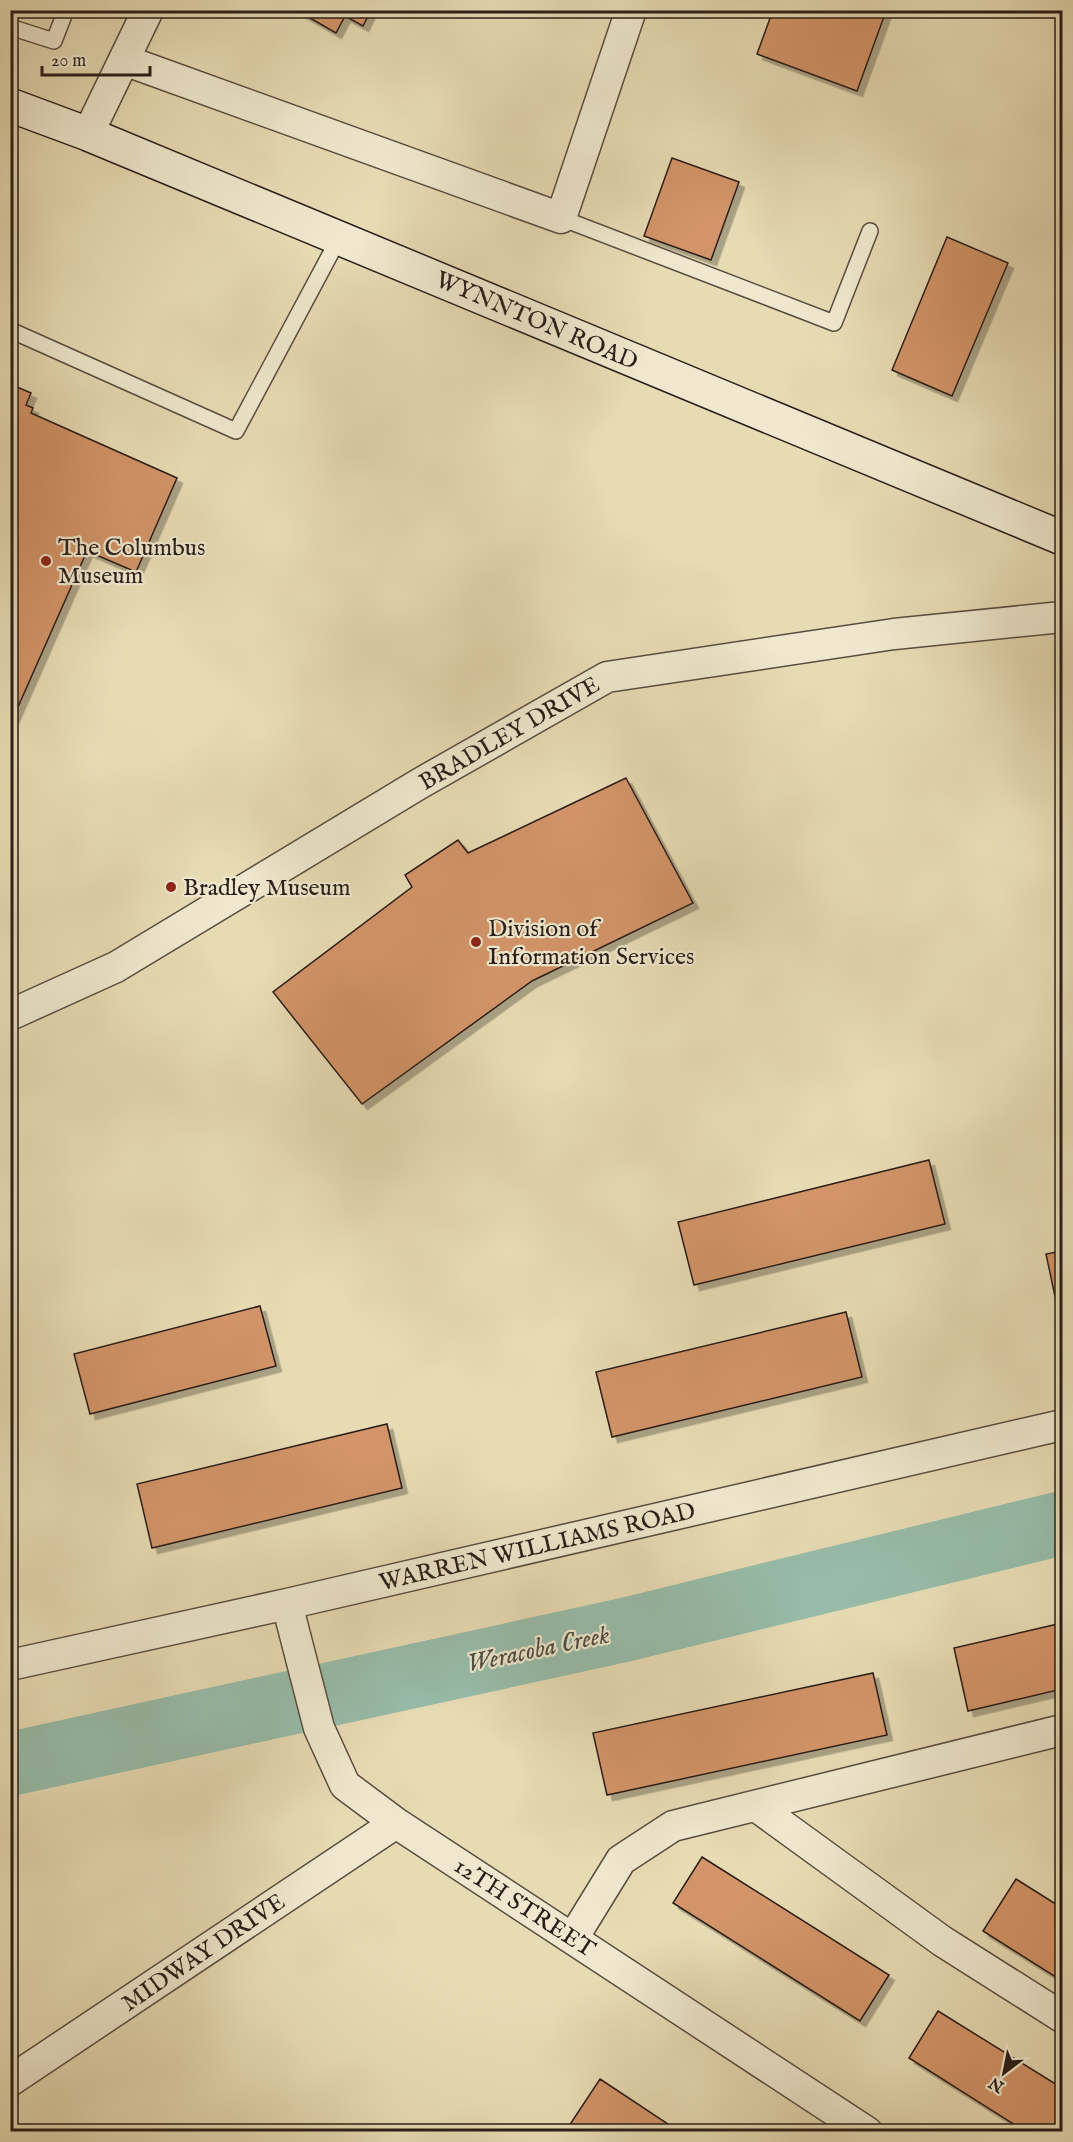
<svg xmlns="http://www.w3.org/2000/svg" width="1073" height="2142" font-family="'IM FELL English',serif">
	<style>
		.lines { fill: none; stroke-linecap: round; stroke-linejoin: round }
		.river { stroke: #97bca9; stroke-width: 64 }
		.building { fill: #d29468; stroke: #2a1e19; stroke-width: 1.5; filter: url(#shadow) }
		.lane-casing { stroke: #594d40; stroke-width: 18 }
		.street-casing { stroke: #594d40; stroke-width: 33 }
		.secondary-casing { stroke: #2a1e19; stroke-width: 36 }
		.lane { stroke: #efe8ce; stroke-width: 15 }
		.street { stroke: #efe8ce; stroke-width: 30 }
		.secondary { stroke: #efe8ce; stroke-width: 33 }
		.poi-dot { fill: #8f2418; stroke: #efe8ce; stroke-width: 2 }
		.labels { text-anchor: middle; stroke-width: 4.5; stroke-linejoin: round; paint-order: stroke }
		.street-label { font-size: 24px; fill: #2a1e19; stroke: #efe8ce }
		.poi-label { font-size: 24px; fill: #2a1e19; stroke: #efe8ce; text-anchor: start }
		.water-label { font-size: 26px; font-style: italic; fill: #4b4d44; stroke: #efe8ce }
	</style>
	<defs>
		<filter id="shadow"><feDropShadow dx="5.5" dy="5.5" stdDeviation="0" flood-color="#0004"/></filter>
	</defs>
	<rect width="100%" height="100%" fill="#e7dbb4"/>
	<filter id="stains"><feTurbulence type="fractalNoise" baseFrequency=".00333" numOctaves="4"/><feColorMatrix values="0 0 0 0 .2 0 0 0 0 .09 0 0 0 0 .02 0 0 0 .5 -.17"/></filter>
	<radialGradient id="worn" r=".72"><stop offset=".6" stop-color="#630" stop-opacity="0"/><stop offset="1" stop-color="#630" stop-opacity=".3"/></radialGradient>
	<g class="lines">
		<path class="river" d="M10 1764 624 1630 1062 1523"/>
	</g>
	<path class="building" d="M296 10H371L363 26 345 16 336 33Z
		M773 10 886 11 857 91 757 54Z
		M672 158 739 182 711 260 644 236Z
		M947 237 1008 263 952 396 892 370Z
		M10 384 31 393 26 405 33 408 31 413 177 478 136 572 87 551 10 725Z
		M626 778 693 903 532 981 362 1104 273 992 412 887 405 875 458 840 468 853Z
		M929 1160 945 1224 694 1285 678 1222Z
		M1062 1251V1305L1057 1306 1046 1254Z
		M260 1306 276 1366 90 1414 74 1354Z
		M846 1312 862 1377 612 1437 596 1372Z
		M387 1424 402 1488 152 1548 137 1484Z
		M1062 1623V1689L968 1711 954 1648Z
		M873 1673 887 1735 607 1795 593 1733Z
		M1062 1774V1804L1056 1775Z
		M702 1857 889 1975 860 2021 673 1903Z
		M1016 1879 1062 1908V1981L983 1931Z
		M938 2011 1062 2088V2132H1026L909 2058Z
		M600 2079 668 2124 664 2132H565Z"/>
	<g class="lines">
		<g class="lane-casing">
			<path id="lane" d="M10 27 54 41 66 10
				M561 218 834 323 870 231
				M10 330 236 431 339 238"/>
		</g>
		<g class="street-casing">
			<path id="street" d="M124 60 561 218 631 10
				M88 134 148 10
				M10 1015 116 967 419 784 607 677 894 634 1062 617
				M287 1604 319 1728 345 1785 396 1823 867 2132
				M10 1665 287 1604 1062 1425
				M756 1806 942 1941 1062 2017
				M573 1938 621 1860 673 1826 1062 1730
				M10 2081 396 1823"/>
		</g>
		<g class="secondary-casing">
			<path id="secondary" d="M10 105 88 134 1062 538"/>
		</g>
		<use href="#lane" class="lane"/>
		<use href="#street" class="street"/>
		<use href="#secondary" class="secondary"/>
	</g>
	<g class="poi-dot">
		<circle cx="46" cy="561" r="6"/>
		<circle cx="171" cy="887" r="6"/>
		<circle cx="476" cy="942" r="6"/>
	</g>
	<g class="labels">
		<g class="street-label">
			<text transform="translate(537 320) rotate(23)" y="8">WYNNTON ROAD</text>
			<text transform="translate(509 733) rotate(-30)" y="8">BRADLEY DRIVE</text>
			<text transform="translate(537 1546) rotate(-13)" y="8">WARREN WILLIAMS ROAD</text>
			<text transform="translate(525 1907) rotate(33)" y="8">12TH STREET</text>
			<text transform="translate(203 1952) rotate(-34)" y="8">MIDWAY DRIVE</text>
		</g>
		<g class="poi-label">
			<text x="58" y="555">The Columbus<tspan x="58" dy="28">Museum</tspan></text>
			<text x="183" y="895">Bradley Museum</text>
			<text x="488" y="936">Division of<tspan x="488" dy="28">Information Services</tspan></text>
		</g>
		<g class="water-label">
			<text transform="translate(538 1648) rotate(-12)" y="9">Weracoba Creek</text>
		</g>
	</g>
	<rect width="1073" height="2142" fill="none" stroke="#e7dbb4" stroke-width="36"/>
	<rect x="12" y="12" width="1049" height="2118" fill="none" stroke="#2a1e19" stroke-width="3"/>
	<rect x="18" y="18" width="1037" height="2106" fill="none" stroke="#2a1e19" stroke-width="1.5"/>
	<g transform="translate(1004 2073) rotate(212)" stroke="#efe8ce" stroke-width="4.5" paint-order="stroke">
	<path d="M0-4.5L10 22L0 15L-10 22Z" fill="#2a1e19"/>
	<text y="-9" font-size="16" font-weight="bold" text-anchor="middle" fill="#2a1e19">N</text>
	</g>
	<path d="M42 66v9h108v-9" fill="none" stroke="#2a1e19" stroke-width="3"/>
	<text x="51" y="66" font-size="18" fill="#2a1e19" stroke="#efe8ce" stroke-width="4.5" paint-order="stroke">20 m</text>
	<rect width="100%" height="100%" filter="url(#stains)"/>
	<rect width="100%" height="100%" fill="url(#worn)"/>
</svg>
